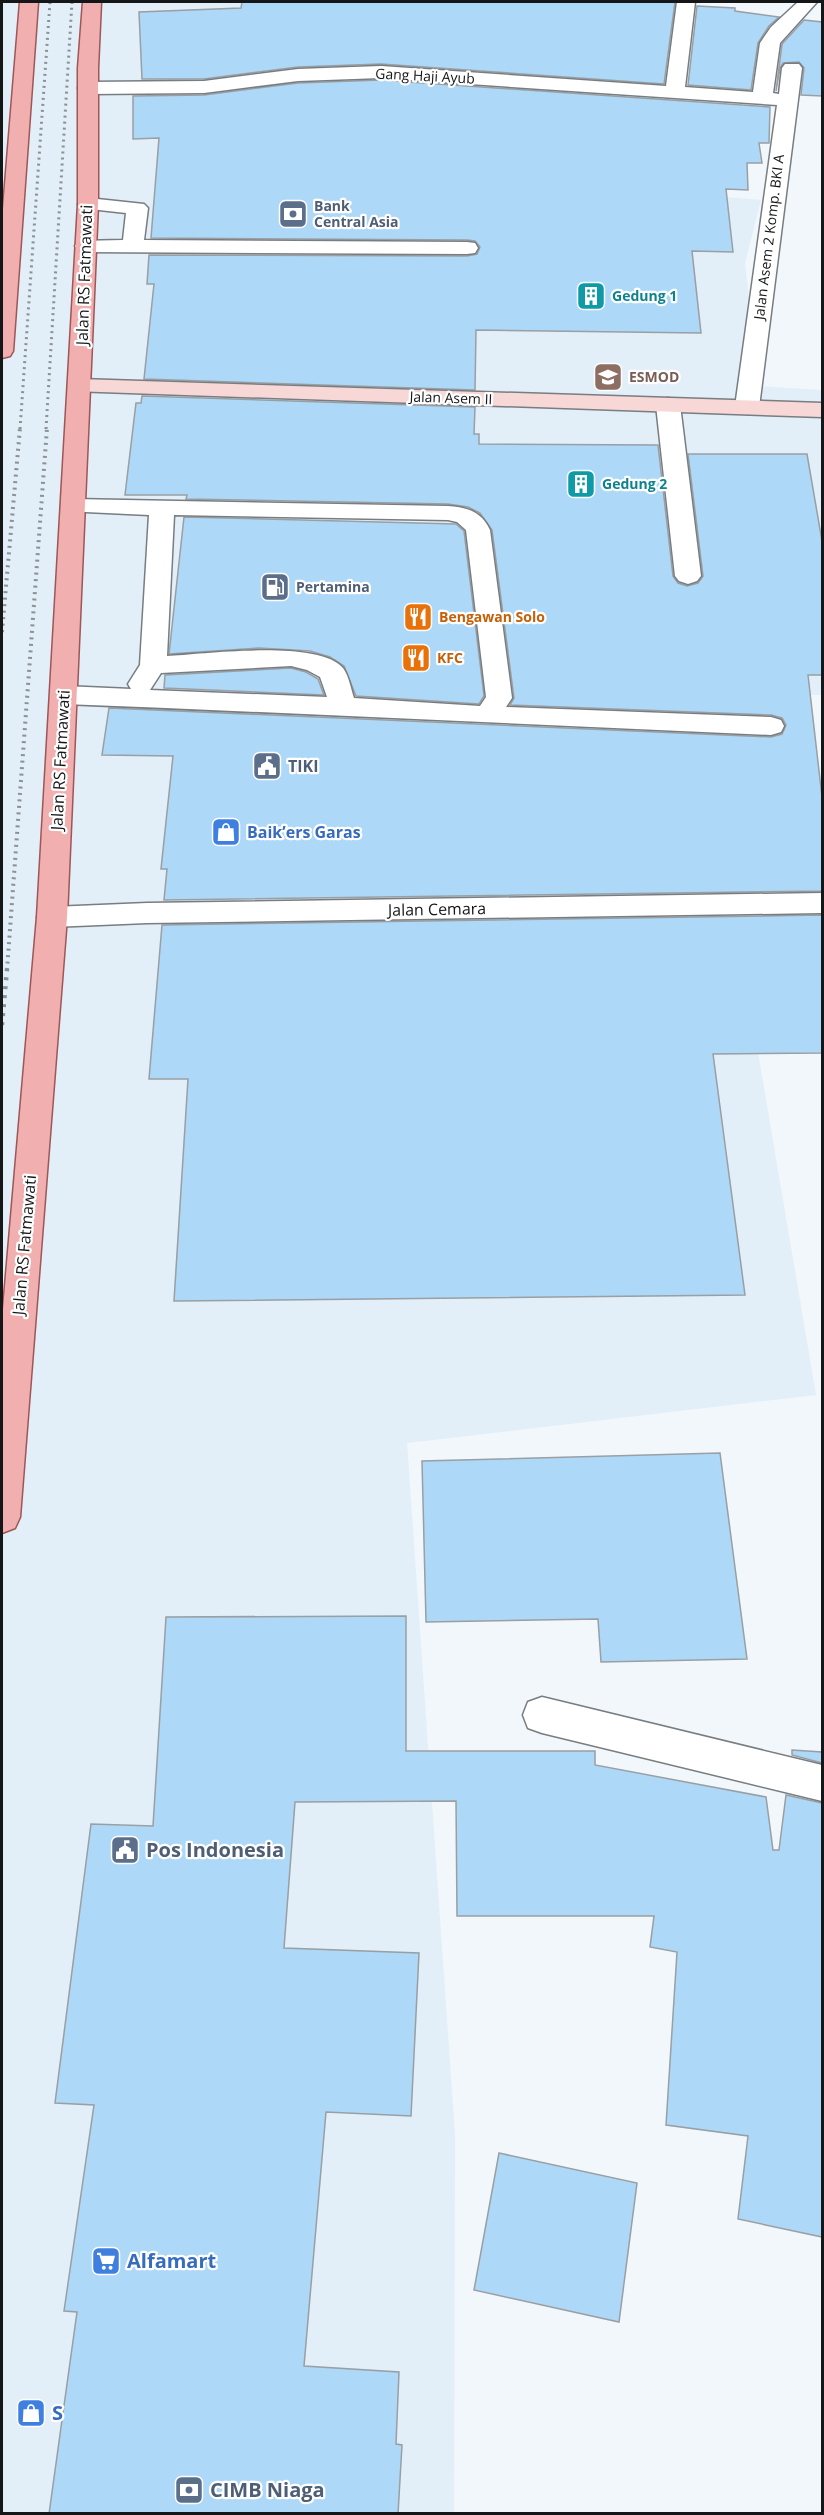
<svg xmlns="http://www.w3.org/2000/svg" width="824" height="2515" font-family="'Open Sans',sans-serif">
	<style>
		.built { fill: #e2eef8 }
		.building { fill: #aed8f8; stroke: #999fa3; stroke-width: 1.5 }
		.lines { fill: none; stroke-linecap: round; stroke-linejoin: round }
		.lane-casing { stroke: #787d81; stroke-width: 3 }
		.street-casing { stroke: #787d81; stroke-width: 3 }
		.secondary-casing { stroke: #787d81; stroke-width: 3 }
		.primary-casing { stroke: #9e5657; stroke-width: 3 }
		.lane { fill: #fff; fill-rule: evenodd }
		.street { fill: #fff; fill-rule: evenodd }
		.secondary { fill: #f8d7d7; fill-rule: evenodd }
		.primary { fill: #f1afaf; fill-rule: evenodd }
		.rail-far2 { stroke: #8c9193; stroke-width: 3; stroke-dasharray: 2 4; stroke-linecap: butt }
		.rail-far1 { stroke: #8c9193; stroke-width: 4; stroke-dasharray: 2 4.5; stroke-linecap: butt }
		.rail { stroke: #8c9193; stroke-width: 4.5; stroke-dasharray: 3 6; stroke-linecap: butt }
		.labels { text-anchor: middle; stroke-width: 4.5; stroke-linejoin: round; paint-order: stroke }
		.far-street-label { font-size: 14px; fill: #141617; stroke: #fff }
		.far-service-label { font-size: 14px; font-weight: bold; fill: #4e5e75; stroke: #fff; text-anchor: start }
		.far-culture-label { font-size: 14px; font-weight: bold; fill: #0d838f; stroke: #fff; text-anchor: start }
		.far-education-label { font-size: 14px; font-weight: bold; fill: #785e54; stroke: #fff; text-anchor: start }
		.far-food-label { font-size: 14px; font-weight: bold; fill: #c56008; stroke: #fff; text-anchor: start }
		.street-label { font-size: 16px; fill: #141617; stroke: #fff }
		.service-label { font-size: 16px; font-weight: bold; fill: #4e5e75; stroke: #fff; text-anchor: start }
		.shop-label { font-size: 16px; font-weight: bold; fill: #366cbe; stroke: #fff; text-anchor: start }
		.near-service-label { font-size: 20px; font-weight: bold; fill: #4e5e75; stroke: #fff; text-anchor: start }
		.near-shop-label { font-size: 20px; font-weight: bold; fill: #366cbe; stroke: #fff; text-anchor: start }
	</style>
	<rect width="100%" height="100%" fill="#f1f7fb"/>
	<path class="built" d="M2 2H272V10L215 12 217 78 252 76 247 132 547 182 761 200 745 263 759 386 822 390V695H286L281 871 727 869 816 1395 407 1443 455 2135 454 2513 2 2514Z"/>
	<path class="building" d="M242 2H675L664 84 381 64 298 67 204 79H142L139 12 241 8Z
		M697 6 735 8V11L779 17 769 26 758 43 751 90 688 85Z
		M804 20 822 22V96L801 95 804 68 799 62 783 63 780 68 776 91 782 44Z
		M381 80 770 107 769 143H759L762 163H747L748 190 726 189 733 252 692 251 701 333 476 330 475 390 144 379 154 284H147L149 255 467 256 477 254 480 247 475 241 467 240 151 238 159 138 133 139V96L204 95 298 83Z
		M142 396 475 407 474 434H479V444L658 445 673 576 678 583 687 586 698 583 703 576 688 454H807L822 541V675H808L822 797V891L164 900 167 869H161L173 756 102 755 109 708 771 737 782 734 786 725 782 718 771 715 510 705 514 698 492 530 480 513 468 507 448 504 186 499 187 495H125L136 403H141Z
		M184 517 456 524 464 531 484 696 479 704 356 696 344 666 330 657 310 651 259 648 169 654Z
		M291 668 306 672 318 679 324 695 164 688 165 675Z
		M822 915V1053L713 1054 745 1295 174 1301 188 1079H149L162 925Z
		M720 1453 747 1659 601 1662 598 1619 426 1622 422 1461Z
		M406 1616V1751H595V1765L766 1797 773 1850H779L786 1795 822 1803V2237L738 2219 748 2136 666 2125 677 1952 650 1947 654 1916H457L456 1801 295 1802 284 1948 419 1953 411 2116 326 2112 304 2366 399 2372 396 2444 402 2445 398 2514H49L77 2312 64 2311 94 2105 55 2103 91 1824 153 1826 166 1617Z
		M792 1750 822 1752V1763L792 1755Z
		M499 2153 637 2183 619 2322 474 2290Z"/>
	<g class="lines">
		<g class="lane-casing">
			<path id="lane" d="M88 198 144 204 148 208 144 240 467 242 475 243 478 248 475 253 467 254 86 252 78 251 75 246 78 241 123 240 126 213 81 208 78 204 81 200Z
				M668 398 676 400 680 405 701 576 697 581 688 584 679 581 675 576 656 405 660 400Z
				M73 499 448 506C467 507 482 512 490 530L512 698 506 707 771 717 781 720 784 726 781 732 771 735C535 725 300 713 64 704L55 701 51 695 55 689 64 686 131 689 128 684 140 665 149 515 64 511 61 506 64 501ZM174 515 448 520 457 522 466 530 486 697 480 706 354 698C351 689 349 676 343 668 318 639 204 654 167 656ZM291 666 307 670 320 677 327 697 150 690 161 673Z"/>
		</g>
		<g class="street-casing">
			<path id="street" d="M677 2H695L685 87 753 92 760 43 771 27 798 2H817L780 43 773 93 779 94 782 68 785 64H799L802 68 759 407 755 412 747 414 739 412 735 407 777 105 381 78 298 81 204 93 88 94 81 92 78 88 81 84 88 82 204 81 298 69 381 66 666 86Z
				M822 893V913L147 923 52 927 42 924 37 917 42 910 52 907 147 903Z
				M542 1697 822 1765V1801L542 1733 528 1728 523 1715 528 1702Z"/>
		</g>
		<g class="secondary-casing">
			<path id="secondary" d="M80 379 822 403V417L72 391 68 386 72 381Z"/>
		</g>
		<g class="primary-casing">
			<path id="primary" d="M20 2H38L13 351 10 356 2 358V221Z
				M83 2H101L98 68V204L67 917 20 1517 15 1528 2 1533V1321L37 917 78 204V68Z"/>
		</g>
		<use href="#lane" class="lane"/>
		<use href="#street" class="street"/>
		<use href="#secondary" class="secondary"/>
		<use href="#primary" class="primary"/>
		<path class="rail-far2" d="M20 429 50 2
			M46 429 72 2"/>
		<path class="rail-far1" d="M2 632 20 428
			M7 970 47 428"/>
		<path class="rail" d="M2 1025 7 969"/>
	</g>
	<defs>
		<g id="bank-square" transform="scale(1.5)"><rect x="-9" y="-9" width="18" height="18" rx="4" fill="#5c6f8a" stroke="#fff"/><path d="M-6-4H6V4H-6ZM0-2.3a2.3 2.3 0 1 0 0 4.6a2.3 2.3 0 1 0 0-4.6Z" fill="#fff"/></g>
		<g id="building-square" transform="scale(1.5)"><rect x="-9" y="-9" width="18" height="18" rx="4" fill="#0f9aa8" stroke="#fff"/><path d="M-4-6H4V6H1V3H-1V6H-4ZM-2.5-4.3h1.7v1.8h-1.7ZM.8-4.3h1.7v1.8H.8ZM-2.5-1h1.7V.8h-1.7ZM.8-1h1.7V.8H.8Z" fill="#fff"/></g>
		<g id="university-square" transform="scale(1.5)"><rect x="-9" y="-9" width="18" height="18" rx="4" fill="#8d6e63" stroke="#fff"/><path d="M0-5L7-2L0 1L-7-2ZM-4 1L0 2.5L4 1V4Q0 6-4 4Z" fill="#fff"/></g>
		<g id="fuel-square" transform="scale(1.5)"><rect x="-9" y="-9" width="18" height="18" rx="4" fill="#5c6f8a" stroke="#fff"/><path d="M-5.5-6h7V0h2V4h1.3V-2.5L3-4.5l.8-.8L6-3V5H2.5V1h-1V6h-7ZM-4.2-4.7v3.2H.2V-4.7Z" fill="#fff"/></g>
		<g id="restaurant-square" transform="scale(1.5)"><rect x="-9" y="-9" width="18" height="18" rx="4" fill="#e8710a" stroke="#fff"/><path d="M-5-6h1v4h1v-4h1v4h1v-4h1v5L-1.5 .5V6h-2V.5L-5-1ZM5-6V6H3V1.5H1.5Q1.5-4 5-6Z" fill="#fff"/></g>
		<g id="civic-square" transform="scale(1.5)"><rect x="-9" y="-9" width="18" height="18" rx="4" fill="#5c6f8a" stroke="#fff"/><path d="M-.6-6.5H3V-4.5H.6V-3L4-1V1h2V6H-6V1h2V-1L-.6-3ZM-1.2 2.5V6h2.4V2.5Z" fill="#fff"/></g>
		<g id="shop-square" transform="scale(1.5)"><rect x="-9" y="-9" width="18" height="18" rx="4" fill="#3f7fe0" stroke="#fff"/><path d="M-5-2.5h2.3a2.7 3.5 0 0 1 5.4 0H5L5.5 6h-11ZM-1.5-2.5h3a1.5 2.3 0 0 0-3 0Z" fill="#fff"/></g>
		<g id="supermarket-square" transform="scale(1.5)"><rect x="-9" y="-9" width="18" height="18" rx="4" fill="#3f7fe0" stroke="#fff"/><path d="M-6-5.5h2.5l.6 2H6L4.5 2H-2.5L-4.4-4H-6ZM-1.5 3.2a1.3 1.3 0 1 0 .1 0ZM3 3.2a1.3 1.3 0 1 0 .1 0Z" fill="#fff"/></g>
	</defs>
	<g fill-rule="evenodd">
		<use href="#bank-square" x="293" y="214"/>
		<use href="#building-square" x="591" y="296"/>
		<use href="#university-square" x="608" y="377"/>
		<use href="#building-square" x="581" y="484"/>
		<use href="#fuel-square" x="275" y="587"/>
		<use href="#restaurant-square" x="418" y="617"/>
		<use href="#restaurant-square" x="416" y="658"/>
		<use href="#civic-square" x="267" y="766"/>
		<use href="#shop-square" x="226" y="832"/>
		<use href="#civic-square" x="125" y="1850"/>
		<use href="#supermarket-square" x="106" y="2261"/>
		<use href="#shop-square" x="31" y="2413"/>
		<use href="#bank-square" x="189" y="2490"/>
	</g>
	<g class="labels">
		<g class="far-street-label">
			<text transform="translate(425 76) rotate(3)" y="5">Gang Haji Ayub</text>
			<text transform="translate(769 237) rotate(-83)" y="5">Jalan Asem 2 Komp. BKI A</text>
			<text transform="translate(451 398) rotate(2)" y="5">Jalan Asem II</text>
		</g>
		<g class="far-service-label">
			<text x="314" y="211">Bank<tspan x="314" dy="16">Central Asia</tspan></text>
			<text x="296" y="592">Pertamina</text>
		</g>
		<g class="far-culture-label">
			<text x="612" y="301">Gedung 1</text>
			<text x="602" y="489">Gedung 2</text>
		</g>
		<g class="far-education-label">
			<text x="629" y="382">ESMOD</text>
		</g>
		<g class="far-food-label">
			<text x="439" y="622">Bengawan Solo</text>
			<text x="437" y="663">KFC</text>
		</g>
		<g class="street-label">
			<text transform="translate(84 275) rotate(-88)" y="6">Jalan RS Fatmawati</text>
			<text transform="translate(60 760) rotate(-87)" y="6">Jalan RS Fatmawati</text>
			<text transform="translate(437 909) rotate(-1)" y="6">Jalan Cemara</text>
			<text transform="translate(24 1245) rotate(-85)" y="6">Jalan RS Fatmawati</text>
		</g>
		<g class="service-label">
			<text x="288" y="772">TIKI</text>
		</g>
		<g class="shop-label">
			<text x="247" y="838">Baik’ers Garas</text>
		</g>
		<g class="near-service-label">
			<text x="146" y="1857">Pos Indonesia</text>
			<text x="210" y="2497">CIMB Niaga</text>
		</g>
		<g class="near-shop-label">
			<text x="127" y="2268">Alfamart</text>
			<text x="52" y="2420">S</text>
		</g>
	</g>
	<rect width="824" height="2515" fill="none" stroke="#141617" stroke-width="6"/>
</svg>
